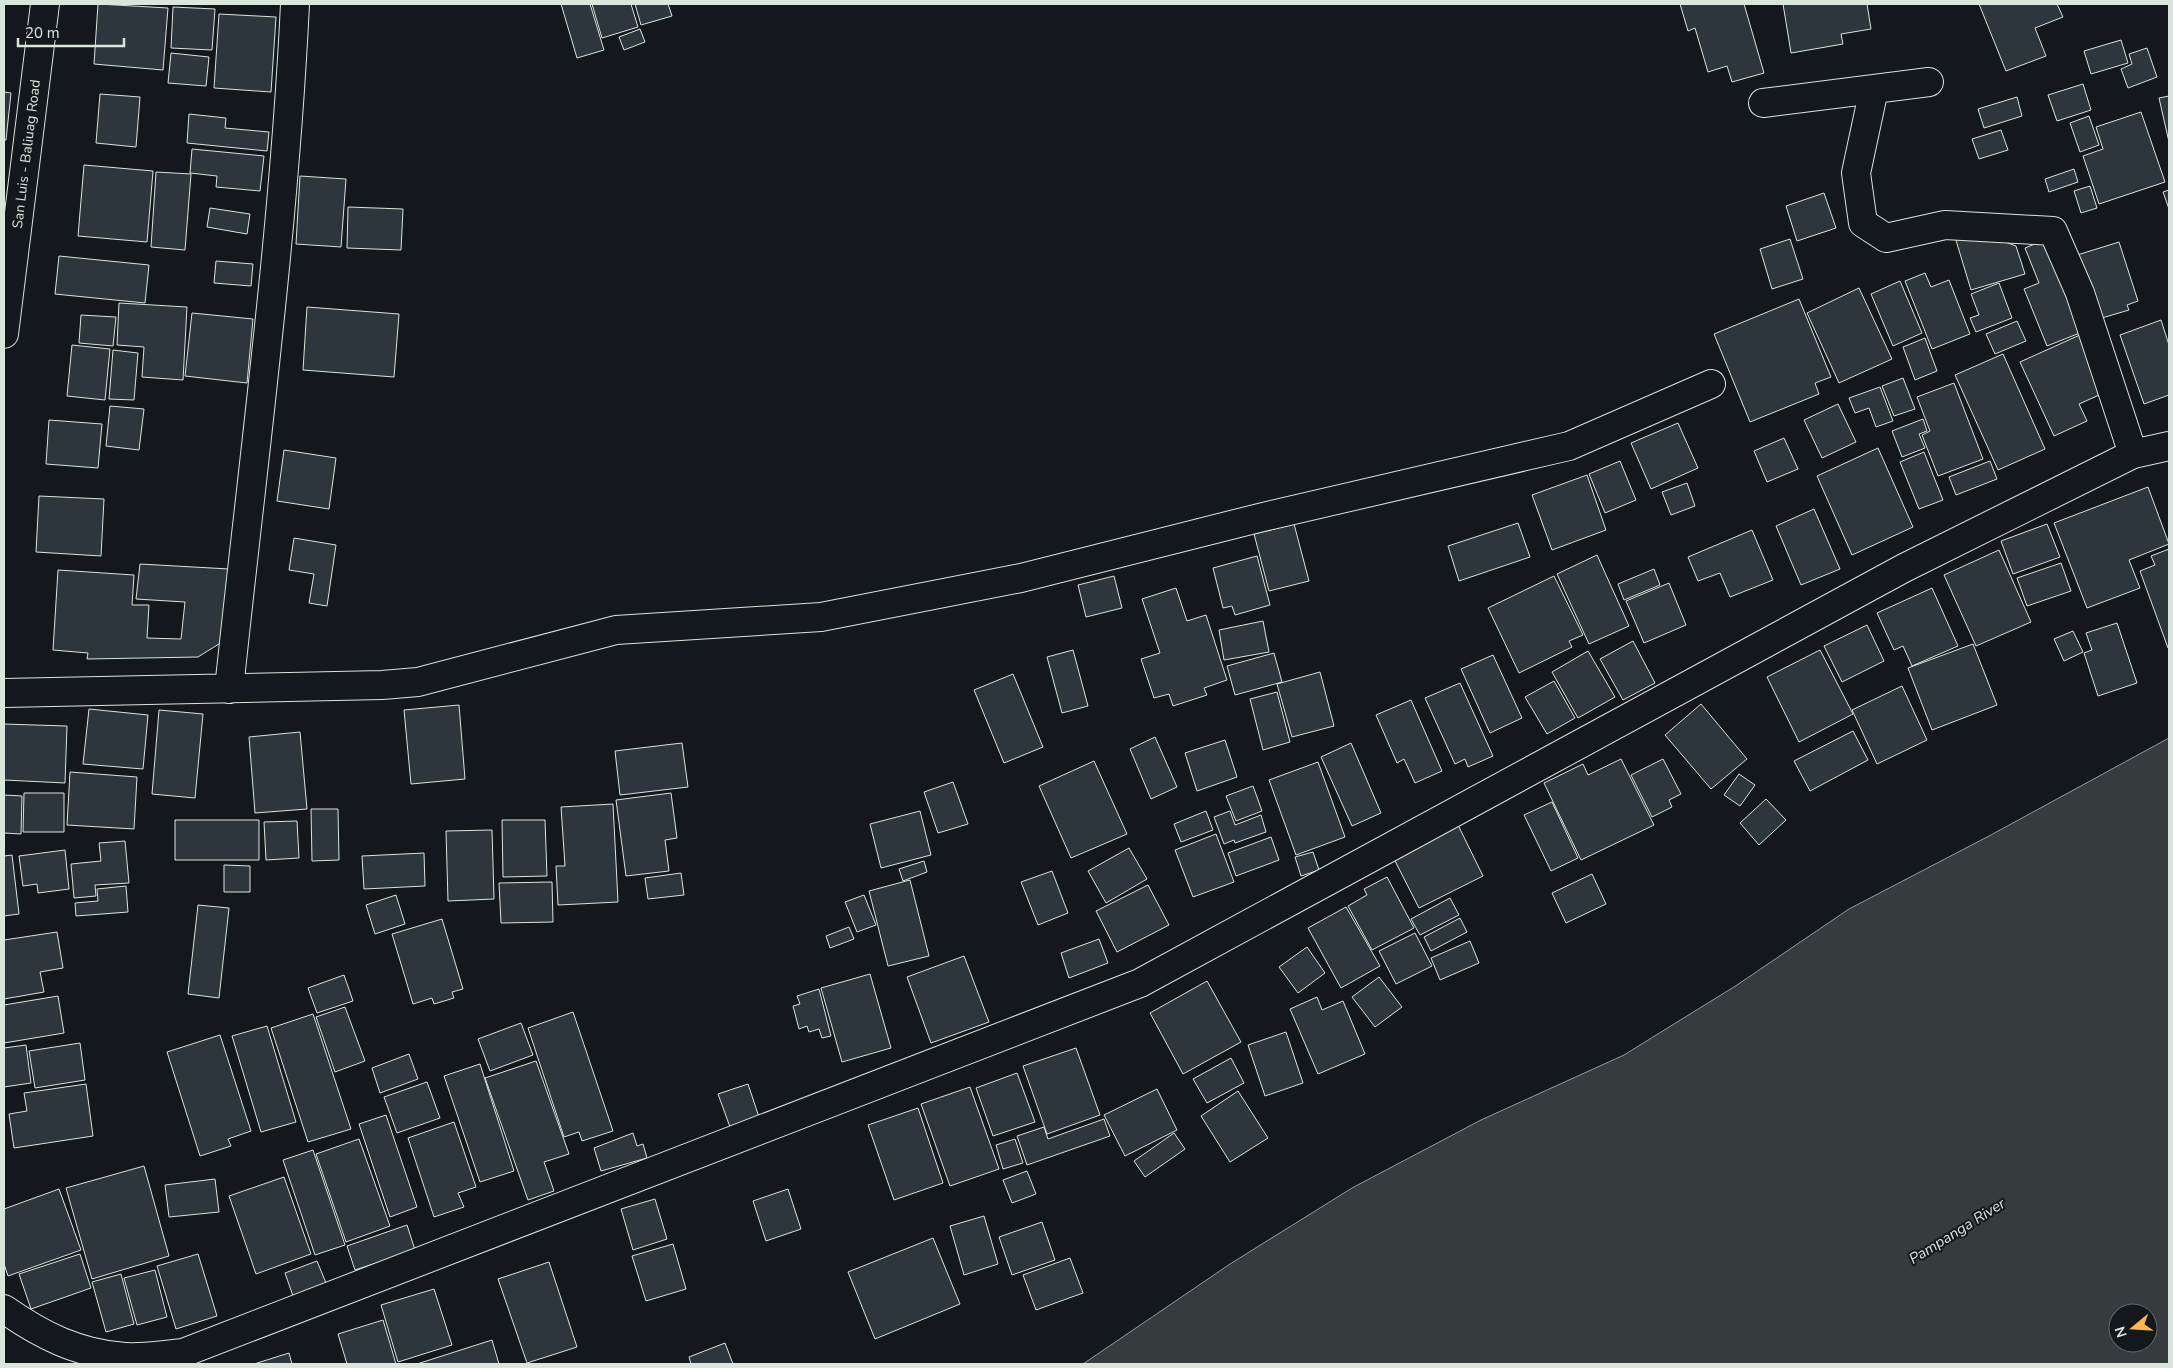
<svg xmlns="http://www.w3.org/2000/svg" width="2173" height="1368" font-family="'Nunito Sans',sans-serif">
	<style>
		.water { fill: #363b3e; stroke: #939e99; fill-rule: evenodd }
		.building { fill: #2c363c; stroke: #d8e6dc }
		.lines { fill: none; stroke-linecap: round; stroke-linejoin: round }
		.minor-casing { stroke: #d8e6dc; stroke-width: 30 }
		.secondary-casing { stroke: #d8e6dc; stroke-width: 30 }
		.minor { stroke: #14181c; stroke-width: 28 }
		.secondary { stroke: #14181c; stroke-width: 28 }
		.labels { text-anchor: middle; stroke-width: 4; stroke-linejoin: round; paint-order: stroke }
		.street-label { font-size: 14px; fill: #d8e6dc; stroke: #14181c }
		.water-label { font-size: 15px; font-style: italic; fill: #d8e6dc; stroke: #14181c }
	</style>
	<rect width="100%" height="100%" fill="#14181c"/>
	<path class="water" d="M2169 738V1364H1083L1230 1264 1352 1188 1481 1120 1624 1055 1737 985 1849 909 1989 836ZM2118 1313H2148V1343H2118Z"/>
	<path class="building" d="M98 4 168 8 163 70 94 64Z
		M561 4H590L604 50 577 58Z
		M592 4H631L638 27 602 38Z
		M635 4H668L672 16 641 25Z
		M1680 4H1744L1764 73 1732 82 1727 66 1708 72 1695 28 1688 31Z
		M1783 4H1867L1871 29 1841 34 1843 44 1791 53Z
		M1979 4H2057L2063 17 2035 28 2046 56 2006 71Z
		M173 7 215 9 212 50 171 48Z
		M219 14 276 17 271 92 214 88Z
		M640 29 645 42 624 50 619 37Z
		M2121 40 2128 63 2091 74 2084 51Z
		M2147 48 2157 77 2128 88 2121 69 2132 64 2129 54Z
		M171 53 209 57 206 86 168 83Z
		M2083 84 2091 110 2057 121 2048 95Z
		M4 92 11 93 6 140H4Z
		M100 94 140 97 136 147 96 143Z
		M2169 96V142L2159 98Z
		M2017 97 2022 116 1984 128 1978 109Z
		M2141 112 2165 182 2099 204 2083 156 2103 149 2096 127Z
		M189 114 226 118 225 128 269 132 267 151 187 143Z
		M2089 116 2099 145 2080 152 2070 123Z
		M2001 130 2008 150 1979 159 1972 139Z
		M192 149 264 156 260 191 216 187 217 176 190 173Z
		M84 165 153 171 147 242 78 236Z
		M2074 169 2078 182 2049 192 2045 179Z
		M156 172 191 174 185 250 151 247Z
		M300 176 346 179 341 247 296 244Z
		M2090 186 2097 208 2081 213 2074 191Z
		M2169 190V209L2163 192Z
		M1824 193 1836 228 1797 241 1786 206Z
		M348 207 403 209 401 250 347 248Z
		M210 208 250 214 247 234 207 227Z
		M1976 231 2016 246 2025 274 1971 290 1955 237Z
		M1790 239 1803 279 1772 289 1760 249Z
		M2047 239 2085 331 2047 346 2024 289 2039 283 2025 248Z
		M2119 242 2138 301 2127 305 2129 310 2095 320 2074 256Z
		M59 256 149 265 145 303 55 294Z
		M216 261 253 264 251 286 214 283Z
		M1925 273 1931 287 1949 280 1970 334 1932 349 1905 281Z
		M1900 281 1922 333 1893 346 1871 294Z
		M1999 283 2012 318 1976 332 1970 318 1979 315 1971 294Z
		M1859 288 1892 359 1839 383 1807 313Z
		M1799 299 1831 377 1815 383 1819 394 1750 422 1714 334Z
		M119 303 187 307 183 380 142 377 144 347 117 345Z
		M307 307 399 314 394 377 303 370Z
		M192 313 253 319 247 383 185 376Z
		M81 315 116 317 113 346 79 343Z
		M2161 320 2169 345V395L2144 404 2120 335Z
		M2017 321 2026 341 1995 354 1986 334Z
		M2082 334 2108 391 2079 404 2087 421 2054 436 2020 362Z
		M1925 338 1937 371 1915 380 1903 347Z
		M72 345 110 349 105 400 67 396Z
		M113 350 138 353 134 400 109 399Z
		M2003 354 2045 449 1998 470 1955 375Z
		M1903 378 1915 409 1894 416 1882 386Z
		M1954 383 1983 459 1938 476 1922 435 1930 431 1917 397Z
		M1880 387 1893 421 1876 427 1869 408 1855 413 1849 398Z
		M1838 404 1856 442 1822 458 1804 420Z
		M110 406 144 409 139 450 106 446Z
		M1923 419 1927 431 1919 434 1925 448 1902 457 1892 431Z
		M49 420 102 424 98 468 46 464Z
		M1678 423 1698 468 1651 489 1631 443Z
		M1784 438 1798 469 1767 482 1754 451Z
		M1878 448 1913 527 1852 555 1817 476Z
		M284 450 336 458 329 509 277 501Z
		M1924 452 1943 500 1919 509 1900 462Z
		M1620 461 1636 500 1605 513 1589 474Z
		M1990 461 1997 479 1956 495 1949 477Z
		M1587 475 1606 530 1552 550 1532 495Z
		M1687 483 1695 506 1671 515 1662 492Z
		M2148 487 2169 544 2129 560 2140 588 2087 608 2054 523Z
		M39 496 104 499 101 556 36 552Z
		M1814 509 1840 569 1801 585 1776 526Z
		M1518 523 1530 557 1459 581 1448 546Z
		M1294 524 1309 581 1269 591 1254 534Z
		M2047 524 2060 557 2013 574 2001 541Z
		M1752 530 1773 580 1730 597 1720 573 1698 581 1688 557Z
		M294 538 336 545 327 606 309 603 314 574 289 570Z
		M2169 549V647L2168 648 2140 571 2155 565 2151 556Z
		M1999 550 2031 622 1976 646 1944 575Z
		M1597 555 1629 626 1589 644 1557 574Z
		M1257 556 1270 605 1235 615 1232 606 1223 608 1213 568Z
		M2061 563 2071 591 2027 606 2017 578Z
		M140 564 229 569 222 642 198 657 87 659 88 653 53 650 58 570 134 575 132 605H149L147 638 181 639 185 602 136 599Z
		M1654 569 1660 585 1624 600 1618 584Z
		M1114 576 1122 608 1086 617 1078 585Z
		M1554 576 1583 635 1569 641 1572 647 1519 673 1488 608Z
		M1669 583 1686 625 1644 643 1626 601Z
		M1176 588 1187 621 1206 615 1227 680 1204 688 1207 695 1173 706 1169 694 1154 698 1141 659 1160 653 1142 599Z
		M1932 588 1958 646 1912 666 1903 646 1894 650 1877 613Z
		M1263 621 1269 652 1224 660 1219 630Z
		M2117 623 2137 683 2098 696 2084 653 2092 650 2086 633Z
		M1867 625 1884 661 1842 682 1824 646Z
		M2073 631 2083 652 2064 661 2054 639Z
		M1633 641 1655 683 1623 700 1600 659Z
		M1973 644 1997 705 1932 730 1908 668Z
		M1073 650 1088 706 1062 713 1047 657Z
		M1820 650 1853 714 1799 742 1767 677Z
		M1588 651 1615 697 1578 718 1552 672Z
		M1274 653 1282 682 1235 695 1227 666Z
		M1493 655 1522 718 1490 733 1461 669Z
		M1320 672 1334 726 1292 737 1277 684Z
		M1013 674 1043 747 1004 763 974 690Z
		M1554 681 1575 718 1547 734 1525 697Z
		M1460 683 1493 756 1468 767 1465 759 1455 764 1425 698Z
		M1902 686 1927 740 1877 764 1852 710Z
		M1277 692 1290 742 1263 750 1250 699Z
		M1411 700 1442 771 1415 783 1404 759 1397 763 1376 715Z
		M1701 704 1747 759 1711 789 1665 735Z
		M459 705 465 779 411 784 404 710Z
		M89 709 148 715 143 769 83 764Z
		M159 710 203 714 195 798 152 794Z
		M4 724 67 726 65 783 4 780Z
		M1853 731 1868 760 1810 791 1794 761Z
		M300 732 307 809 255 813 249 737Z
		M1155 737 1177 787 1151 799 1130 749Z
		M1225 740 1237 777 1197 791 1185 753Z
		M682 743 688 787 620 795 615 751Z
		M1351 743 1381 813 1352 826 1321 757Z
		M1621 759 1654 825 1581 860 1544 783 1583 764 1588 775Z
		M1663 759 1681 794 1669 800 1672 807 1652 817 1631 775Z
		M1094 761 1127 834 1071 858 1039 786Z
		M1318 762 1345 837 1296 855 1269 780Z
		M70 772 137 777 134 829 67 825Z
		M1739 774 1755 785 1740 806 1724 795Z
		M953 782 968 824 938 833 924 792Z
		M1253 786 1262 811 1236 821 1226 796Z
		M24 793H64V832H23Z
		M671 793 677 838 665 840 669 871 626 876 616 800Z
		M4 795 22 796 21 834 4 833Z
		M1766 799 1786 820 1759 845 1740 823Z
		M1552 802 1578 858 1551 871 1524 815Z
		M613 804 618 902 558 905 556 866H565L561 807Z
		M311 809H338L339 860 312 861Z
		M920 811 931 855 881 868 870 824Z
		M1206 811 1213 830 1181 842 1174 824Z
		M1230 811 1235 825 1261 815 1266 832 1235 843 1234 840 1224 844 1214 817Z
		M175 820H259V860H175Z
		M502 820H545L547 876 503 877Z
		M297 821 299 858 266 860 264 822Z
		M1458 825 1483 876 1419 908 1393 857Z
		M492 830 494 899 448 901 446 831Z
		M1216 834 1234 882 1193 897 1175 850Z
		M1271 837 1279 860 1236 876 1228 853Z
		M125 841 129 883 95 885 96 896 74 898 71 864 101 861 99 843Z
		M1129 848 1147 879 1106 903 1088 871Z
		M65 850 69 889 38 893 37 884 23 886 19 856Z
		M1313 852 1319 870 1301 876 1295 857Z
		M424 853 425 886 364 889 362 856Z
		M12 855 19 914 4 916V856Z
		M924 861 927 872 903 881 899 869Z
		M224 865 250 866V892H224Z
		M1052 871 1068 913 1038 925 1021 882Z
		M681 873 684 895 648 899 645 878Z
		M1592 874 1606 904 1566 923 1552 893Z
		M1387 877 1414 928 1372 950 1348 906 1367 895 1364 889Z
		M910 880 929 956 888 966 869 891Z
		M552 882 553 922 501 923 499 883Z
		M1148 885 1169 925 1117 952 1096 911Z
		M126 886 128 912 76 916 75 903 98 901 97 889Z
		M396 895 405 924 375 934 366 905Z
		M864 895 876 925 857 932 845 902Z
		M1450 898 1459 915 1420 935 1411 919Z
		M198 905 229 908 219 998 188 994Z
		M1346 907 1380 966 1341 988 1308 928Z
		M1460 918 1467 932 1431 951 1424 937Z
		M442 919 463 989 452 992 454 998 434 1004 432 998 413 1004 392 934Z
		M849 927 854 939 830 948 826 936Z
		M57 932 63 968 40 972 44 992 4 999V940Z
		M1415 933 1432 966 1396 984 1379 951Z
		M1099 939 1108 963 1069 978 1061 953Z
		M1470 941 1479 963 1440 980 1431 958Z
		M1307 947 1325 973 1298 993 1279 967Z
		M964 956 989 1022 931 1043 907 977Z
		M870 974 891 1048 842 1062 821 988Z
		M344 975 353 1001 317 1013 308 988Z
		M1379 977 1402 1007 1375 1027 1352 997Z
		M1207 981 1241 1042 1183 1074 1150 1013Z
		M819 989 831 1036 822 1038 819 1029 809 1032 807 1026 799 1029 793 1006 800 1004 797 996Z
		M58 996 64 1033 4 1043V1005Z
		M1317 997 1322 1010 1343 1001 1365 1054 1318 1074 1290 1009Z
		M345 1007 365 1061 335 1072 316 1017Z
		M573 1012 613 1131 582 1141 579 1132 564 1137 528 1028Z
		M313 1014 351 1129 308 1142 271 1028Z
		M521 1023 533 1055 490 1071 478 1039Z
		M267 1026 296 1122 261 1132 232 1036Z
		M1286 1032 1303 1083 1265 1096 1248 1045Z
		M220 1035 251 1131 228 1139 231 1146 200 1156 167 1052Z
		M80 1043 85 1080 35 1088 29 1051Z
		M26 1045 31 1083 4 1087V1048Z
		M1076 1048 1100 1115 1047 1134 1023 1066Z
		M409 1054 418 1079 380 1093 372 1068Z
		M1231 1058 1244 1083 1207 1103 1193 1079Z
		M536 1061 569 1154 544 1162 554 1191 528 1200 485 1078Z
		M480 1064 514 1171 480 1182 444 1076Z
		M1017 1073 1035 1122 993 1136 976 1088Z
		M427 1082 440 1118 397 1133 384 1097Z
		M86 1084 93 1136 14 1148 9 1114 27 1111 24 1093Z
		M748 1084 759 1117 730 1127 718 1094Z
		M970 1087 999 1169 950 1186 921 1104Z
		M1157 1089 1177 1130 1125 1156 1104 1115Z
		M1238 1091 1268 1138 1230 1162 1201 1116Z
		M918 1108 943 1183 894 1200 868 1125Z
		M386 1115 417 1207 390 1217 359 1124Z
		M1104 1119 1110 1136 1027 1165 1017 1136 1044 1127 1048 1139Z
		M454 1122 476 1187 458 1193 464 1207 434 1217 408 1138Z
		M633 1133 637 1146 643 1144 647 1158 601 1171 594 1148Z
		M1174 1133 1185 1149 1145 1177 1134 1161Z
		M359 1139 390 1226 346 1242 316 1154Z
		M1015 1139 1023 1163 1003 1169 996 1145Z
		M313 1150 345 1245 315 1255 283 1160Z
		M144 1166 169 1256 92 1279 66 1188Z
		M1027 1171 1036 1194 1012 1203 1003 1180Z
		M284 1177 311 1254 256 1274 229 1196Z
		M215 1179 219 1212 169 1217 165 1185Z
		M59 1189 81 1250 8 1276 4 1264V1209Z
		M788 1189 801 1229 766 1241 753 1201Z
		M655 1199 667 1239 633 1250 621 1209Z
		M984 1216 998 1264 964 1275 950 1226Z
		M1042 1222 1055 1260 1012 1275 999 1237Z
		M407 1225 415 1250 355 1270 347 1246Z
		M933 1238 960 1304 875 1339 848 1272Z
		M673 1244 686 1289 646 1301 632 1256Z
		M80 1254 91 1288 31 1309 19 1274Z
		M198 1254 217 1316 176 1329 157 1266Z
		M1070 1258 1083 1293 1036 1310 1023 1275Z
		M317 1261 326 1283 293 1296 285 1273Z
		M549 1262 577 1347 527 1363 498 1279Z
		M155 1270 167 1317 137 1325 124 1278Z
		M121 1274 134 1324 106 1332 92 1282Z
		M434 1289 452 1345 398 1362 381 1305Z
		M383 1320 396 1364H347L338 1334Z
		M492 1340 499 1364H417Z
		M725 1343 733 1364H691L689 1357Z
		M289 1353 292 1364H254Z"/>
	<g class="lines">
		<g class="minor-casing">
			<path id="minor" d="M1874 89 1929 82
				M1763 103 1874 89 1856 173 1863 223 1886 238 1945 225 2053 231 2080 293 2133 454
				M229 689C253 461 284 233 295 4
				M4 693 382 685 418 682 616 630 821 617 1021 578 1259 518 1569 446 1711 384"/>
		</g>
		<g class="secondary-casing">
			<path id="secondary" d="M4 334 45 4
				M4 1309C41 1335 78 1354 125 1357 144 1358 164 1355 183 1353L1140 983 1904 568 2133 454 2169 446"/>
		</g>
		<use href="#minor" class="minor"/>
		<use href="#secondary" class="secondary"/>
	</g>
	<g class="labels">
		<g class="street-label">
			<text transform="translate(26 154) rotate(-83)" y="5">San Luis - Baliuag Road</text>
		</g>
		<g class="water-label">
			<text transform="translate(1957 1231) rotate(-32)" y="5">Pampanga River</text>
		</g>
	</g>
	<rect width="2173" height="1368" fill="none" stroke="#d8e6dc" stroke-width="10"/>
	<g transform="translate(2133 1328) rotate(252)"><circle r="24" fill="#14181c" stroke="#626a69"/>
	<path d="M0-4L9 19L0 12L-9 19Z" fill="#ffb74d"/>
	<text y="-8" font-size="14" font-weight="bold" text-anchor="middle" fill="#d8e6dc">N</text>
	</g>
	<path d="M18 38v8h106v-8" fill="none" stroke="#d8e6dc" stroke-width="2.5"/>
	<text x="25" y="38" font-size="15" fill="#d8e6dc" stroke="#14181c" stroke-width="4" paint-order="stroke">20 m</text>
</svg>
